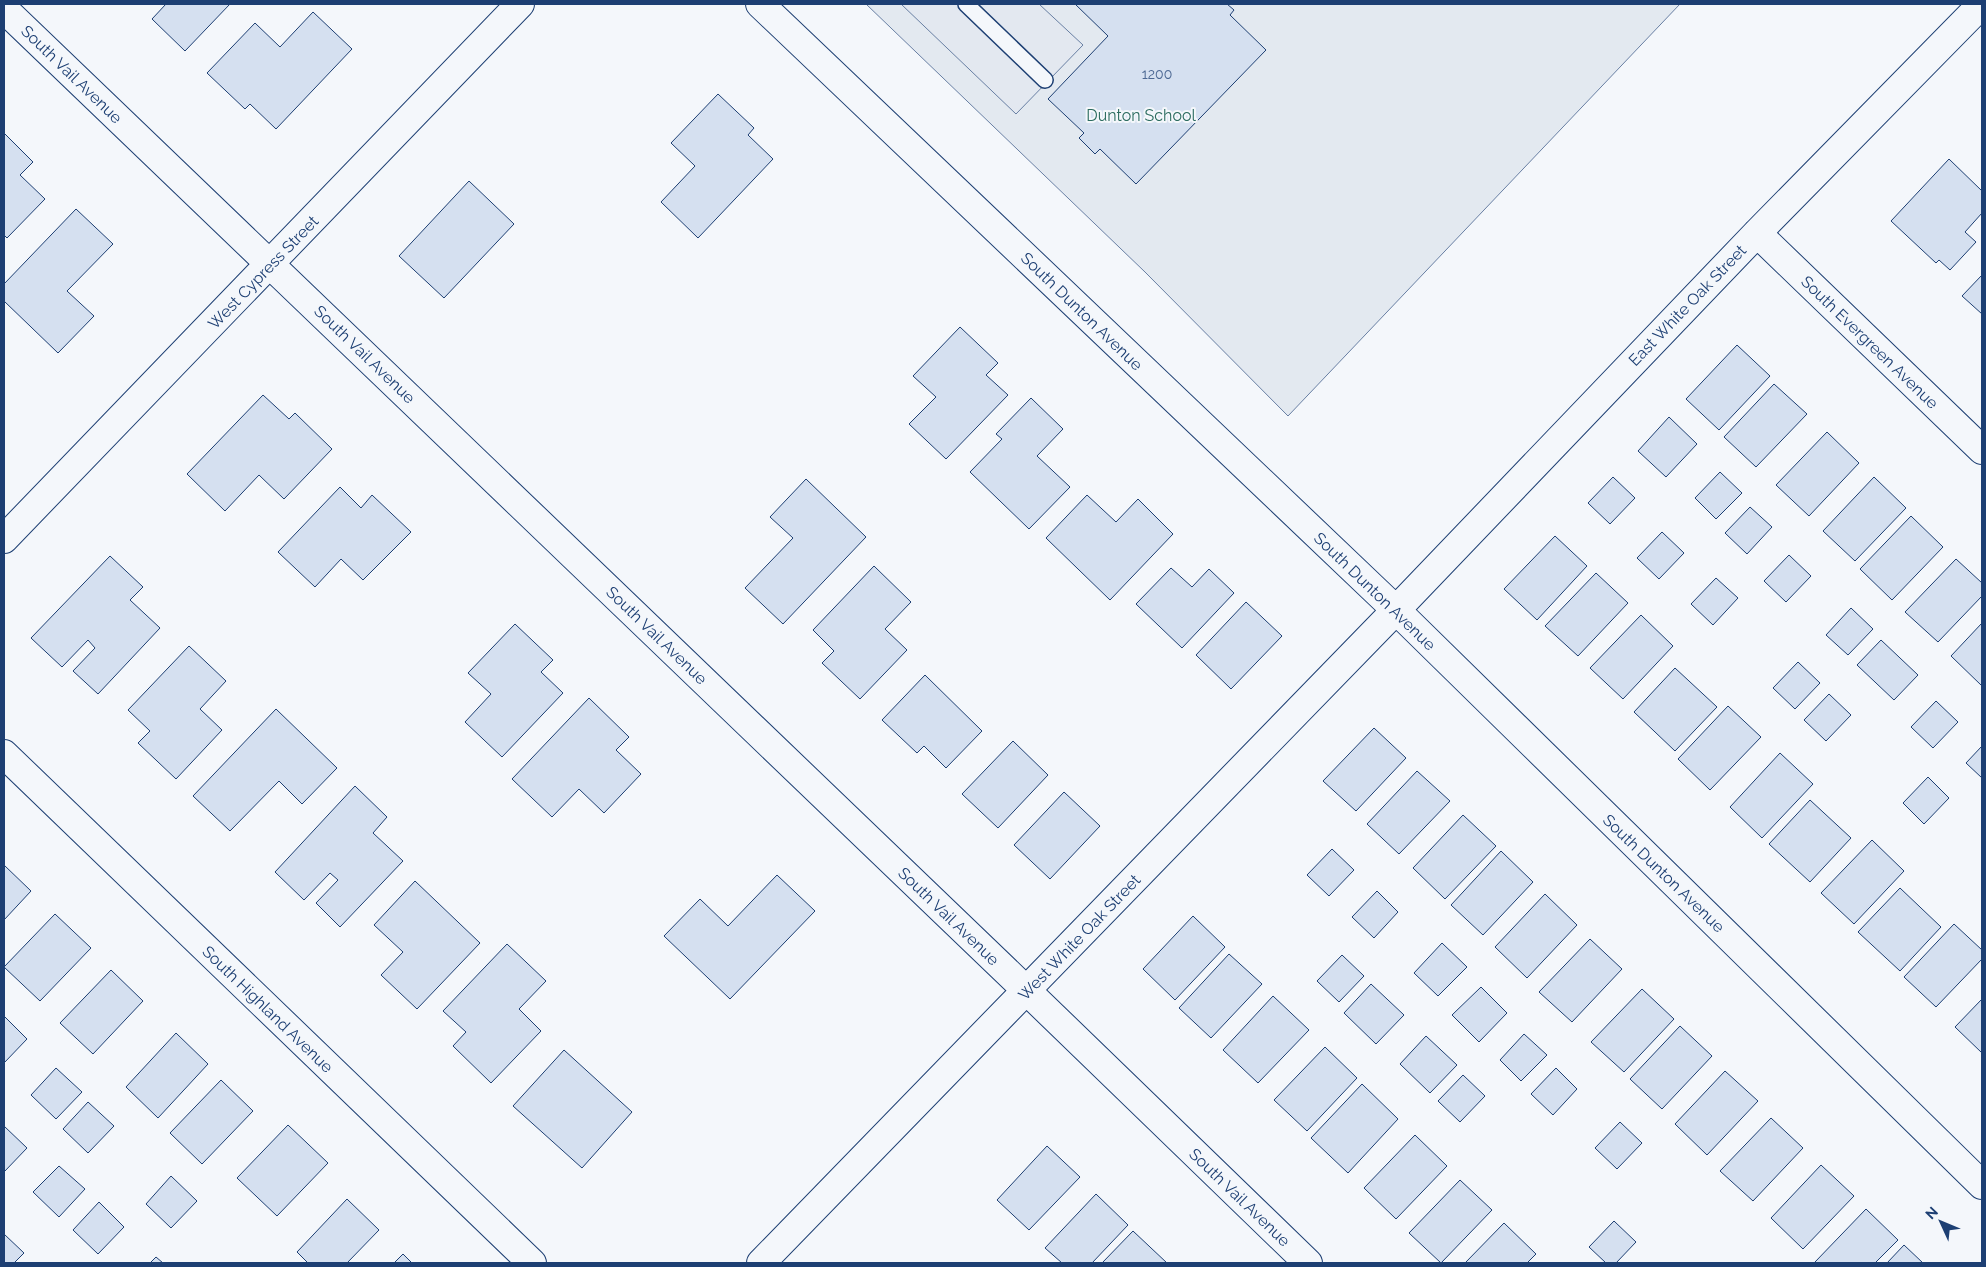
<svg xmlns="http://www.w3.org/2000/svg" width="1986" height="1267" font-family="Raleway,sans-serif">
	<style>
		.green { fill: #e3e9f0; stroke: #687fa3 }
		.parking { fill: #e3e8f0; stroke: #687fa3 }
		.building { fill: #d5e0f0; stroke: #1d3f73 }
		.lines { fill: none; stroke-linecap: round; stroke-linejoin: round }
		.service-casing { stroke: #1d3f73; stroke-width: 18 }
		.minor-casing { stroke: #1d3f73; stroke-width: 30 }
		.service { stroke: #f4f7fb; stroke-width: 15 }
		.minor { stroke: #f4f7fb; stroke-width: 28 }
		.labels { text-anchor: middle; stroke-width: 4; stroke-linejoin: round; paint-order: stroke }
		.number-label { font-size: 14px; fill: #4b6792 }
		.street-label { font-size: 16px; fill: #1d3f73; stroke: #f4f7fb }
		.park-label { font-size: 16px; fill: #2c6c60; stroke: #f4f7fb }
	</style>
	<rect width="100%" height="100%" fill="#f4f7fb"/>
	<path class="green" d="M866 4H1680L1288 416 1145 272Z"/>
	<path class="parking" d="M901 4H1039L1083 45 1016 114Z"/>
	<path class="building" d="M166 4H230L185 51 152 19Z
		M1075 4H1227L1234 10 1230 15 1266 50 1136 184 1100 149 1095 154 1079 138 1084 133 1048 99 1108 36Z
		M313 12 352 49 276 129 250 104 245 109 207 73 255 23 280 47Z
		M718 94 754 128 748 135 773 159 698 238 661 202 695 166 671 143Z
		M4 133 33 162 20 175 45 199 7 238 4 235Z
		M1949 159 1982 191V213L1965 232 1976 242 1950 270 1939 260 1936 263 1891 221Z
		M469 181 514 224 444 298 399 256Z
		M76 209 113 244 67 291 94 316 58 353 4 301V284Z
		M1982 275V314L1962 296Z
		M960 327 998 363 986 375 1008 395 946 459 909 424 936 397 913 376Z
		M1737 345 1770 376 1719 430 1686 399Z
		M1774 384 1807 414 1756 467 1724 437Z
		M263 395 289 419 295 413 332 449 284 499 259 475 225 511 187 474Z
		M1031 398 1063 429 1037 456 1070 487 1029 529 970 472 1002 439 996 434Z
		M1669 417 1697 444 1666 477 1638 451Z
		M1827 432 1859 463 1809 516 1776 485Z
		M1720 472 1742 493 1716 519 1695 498Z
		M1613 477 1635 498 1610 524 1588 503Z
		M1874 477 1906 508 1855 561 1823 531Z
		M806 479 866 537 783 624 745 588 793 538 770 517Z
		M340 487 361 508 372 495 411 532 363 580 341 559 315 587 278 552Z
		M1087 495 1116 522 1138 499 1173 534 1110 600 1046 538Z
		M1750 507 1772 527 1747 554 1725 533Z
		M1911 516 1943 547 1892 600 1860 569Z
		M1662 532 1684 553 1659 579 1637 558Z
		M1555 536 1587 566 1537 620 1504 589Z
		M1789 555 1811 576 1786 602 1764 581Z
		M110 556 143 587 130 600 160 628 98 694 73 671 95 648 88 640 62 667 31 638Z
		M1956 559 1982 583V596L1938 642 1905 612Z
		M874 566 911 602 885 629 907 650 860 699 822 663 834 651 813 630Z
		M1171 568 1192 587 1209 569 1234 593 1182 648 1136 604Z
		M1596 573 1628 603 1578 656 1545 626Z
		M1716 578 1738 598 1713 625 1691 604Z
		M1246 602 1282 636 1231 689 1196 655Z
		M1851 608 1873 629 1848 655 1826 635Z
		M1641 615 1673 646 1623 699 1590 668Z
		M1982 623V686L1951 656Z
		M515 624 553 660 541 672 563 693 502 757 465 722 491 694 468 673Z
		M1881 640 1918 675 1894 700 1857 665Z
		M189 646 226 681 200 709 222 730 176 779 138 743 150 731 128 710Z
		M1798 662 1820 683 1795 709 1773 688Z
		M1675 668 1717 707 1675 751 1634 712Z
		M925 675 982 731 946 768 924 746 917 753 882 720Z
		M1829 694 1851 715 1826 741 1804 720Z
		M589 698 629 737 616 750 641 774 604 813 579 789 552 817 512 779Z
		M1936 701 1958 722 1933 748 1911 727Z
		M1728 706 1761 737 1710 790 1678 759Z
		M276 709 337 768 302 804 279 781 230 831 193 796Z
		M1374 728 1406 758 1356 811 1323 781Z
		M1013 741 1048 775 998 828 962 794Z
		M1982 746V778L1966 763Z
		M1780 753 1813 784 1762 838 1730 807Z
		M1417 771 1450 801 1399 854 1367 824Z
		M1928 777 1949 798 1924 824 1903 803Z
		M355 786 387 817 373 833 403 861 340 927 316 903 338 880 330 873 304 900 275 872Z
		M1064 792 1100 826 1050 879 1014 845Z
		M1810 800 1851 838 1810 882 1769 844Z
		M1463 815 1496 846 1445 899 1413 868Z
		M1872 840 1904 871 1854 924 1821 893Z
		M1332 849 1354 870 1329 896 1307 875Z
		M1501 851 1533 882 1483 935 1451 905Z
		M4 865 31 891 4 920Z
		M777 875 815 911 730 999 664 936 700 899 728 926Z
		M415 881 480 943 417 1009 381 975 403 952 374 925Z
		M1900 888 1941 927 1900 971 1858 932Z
		M1377 891 1398 912 1374 938 1352 917Z
		M1545 894 1577 925 1527 978 1495 947Z
		M55 914 91 948 40 1001 4 967Z
		M1193 916 1225 947 1175 1000 1143 969Z
		M1954 924 1982 950V959L1936 1007 1904 977Z
		M1590 939 1622 969 1572 1022 1539 992Z
		M1442 943 1467 967 1438 996 1414 973Z
		M507 944 546 981 519 1009 541 1031 491 1083 453 1046 466 1032 443 1011Z
		M1229 954 1262 984 1211 1038 1179 1008Z
		M1342 955 1364 976 1339 1002 1317 981Z
		M111 970 143 1001 93 1054 60 1023Z
		M1371 984 1404 1015 1376 1044 1344 1013Z
		M1481 987 1507 1013 1479 1042 1452 1015Z
		M1642 989 1674 1019 1624 1072 1591 1042Z
		M1273 996 1309 1030 1258 1083 1223 1050Z
		M1982 999V1053L1955 1027Z
		M4 1016 27 1039 4 1063Z
		M1680 1026 1712 1056 1662 1109 1630 1079Z
		M176 1033 208 1064 158 1118 126 1087Z
		M1524 1034 1547 1055 1521 1081 1500 1060Z
		M1426 1036 1457 1065 1430 1093 1400 1064Z
		M1325 1047 1357 1078 1307 1131 1274 1100Z
		M564 1050 632 1112 582 1168 513 1106Z
		M56 1068 82 1092 56 1119 31 1095Z
		M1556 1068 1577 1089 1553 1115 1531 1094Z
		M1725 1071 1758 1101 1707 1155 1675 1124Z
		M1463 1075 1485 1096 1460 1122 1438 1101Z
		M221 1080 253 1111 202 1164 170 1133Z
		M1362 1084 1398 1119 1348 1173 1311 1138Z
		M88 1102 114 1126 88 1153 63 1129Z
		M1771 1118 1803 1148 1753 1201 1720 1171Z
		M1620 1122 1642 1143 1617 1169 1595 1148Z
		M288 1125 328 1163 277 1216 237 1178Z
		M4 1126 27 1148 4 1172Z
		M1415 1135 1447 1166 1396 1219 1364 1188Z
		M1047 1146 1080 1177 1029 1230 997 1200Z
		M1821 1165 1854 1196 1803 1249 1771 1218Z
		M59 1166 85 1189 59 1217 33 1192Z
		M171 1176 197 1201 171 1228 146 1204Z
		M1460 1180 1492 1210 1441 1263 1409 1233Z
		M1096 1194 1128 1225 1092 1263H1062L1045 1248Z
		M347 1199 379 1230 347 1263H308L297 1252Z
		M99 1202 124 1227 98 1254 73 1230Z
		M1866 1209 1898 1240 1875 1263H1816L1815 1262Z
		M1614 1221 1636 1242 1616 1263H1606L1589 1247Z
		M1504 1223 1536 1254 1527 1263H1465Z
		M1133 1231 1167 1263H1102Z
		M4 1234 24 1253 14 1263H4Z
		M1904 1245 1923 1263H1887Z
		M403 1254 412 1263H394Z
		M156 1257 163 1263H150Z"/>
	<g class="lines">
		<g class="service-casing">
			<path id="service" d="M966 4 1045 80"/>
		</g>
		<g class="minor-casing">
			<path id="minor" d="M760 4 1396 610 1982 1185
				M4 9 1027 991 1308 1263
				M1757 233 1982 450
				M4 539 520 4
				M4 754 532 1263
				M761 1263 1396 610 1757 233 1982 4"/>
		</g>
		<use href="#service" class="service"/>
		<use href="#minor" class="minor"/>
	</g>
	<g class="labels">
		<g class="number-label">
			<text x="1157" y="79">1200</text>
		</g>
		<g class="street-label">
			<text transform="translate(72 74) rotate(44)" y="6">South Vail Avenue</text>
			<text transform="translate(263 272) rotate(-46)" y="6">West Cypress Street</text>
			<text transform="translate(1687 305) rotate(-46)" y="6">East White Oak Street</text>
			<text transform="translate(1082 311) rotate(44)" y="6">South Dunton Avenue</text>
			<text transform="translate(1870 342) rotate(44)" y="6">South Evergreen Avenue</text>
			<text transform="translate(365 354) rotate(44)" y="6">South Vail Avenue</text>
			<text transform="translate(1375 591) rotate(44)" y="6">South Dunton Avenue</text>
			<text transform="translate(657 635) rotate(44)" y="6">South Vail Avenue</text>
			<text transform="translate(1664 873) rotate(44)" y="6">South Dunton Avenue</text>
			<text transform="translate(949 916) rotate(44)" y="6">South Vail Avenue</text>
			<text transform="translate(1079 937) rotate(-46)" y="6">West White Oak Street</text>
			<text transform="translate(268 1009) rotate(44)" y="6">South Highland Avenue</text>
			<text transform="translate(1240 1197) rotate(44)" y="6">South Vail Avenue</text>
		</g>
		<g class="park-label">
			<text x="1141" y="121">Dunton School</text>
		</g>
	</g>
	<rect width="1986" height="1267" fill="none" stroke="#1d3f73" stroke-width="10"/>
	<g transform="translate(1941 1222) rotate(314)" stroke="#f4f7fb" stroke-width="4" paint-order="stroke">
	<path d="M0-4L9 19L0 12L-9 19Z" fill="#1d3f73"/>
	<text y="-8" font-size="14" font-weight="bold" text-anchor="middle" fill="#1d3f73">N</text>
	</g>
</svg>
